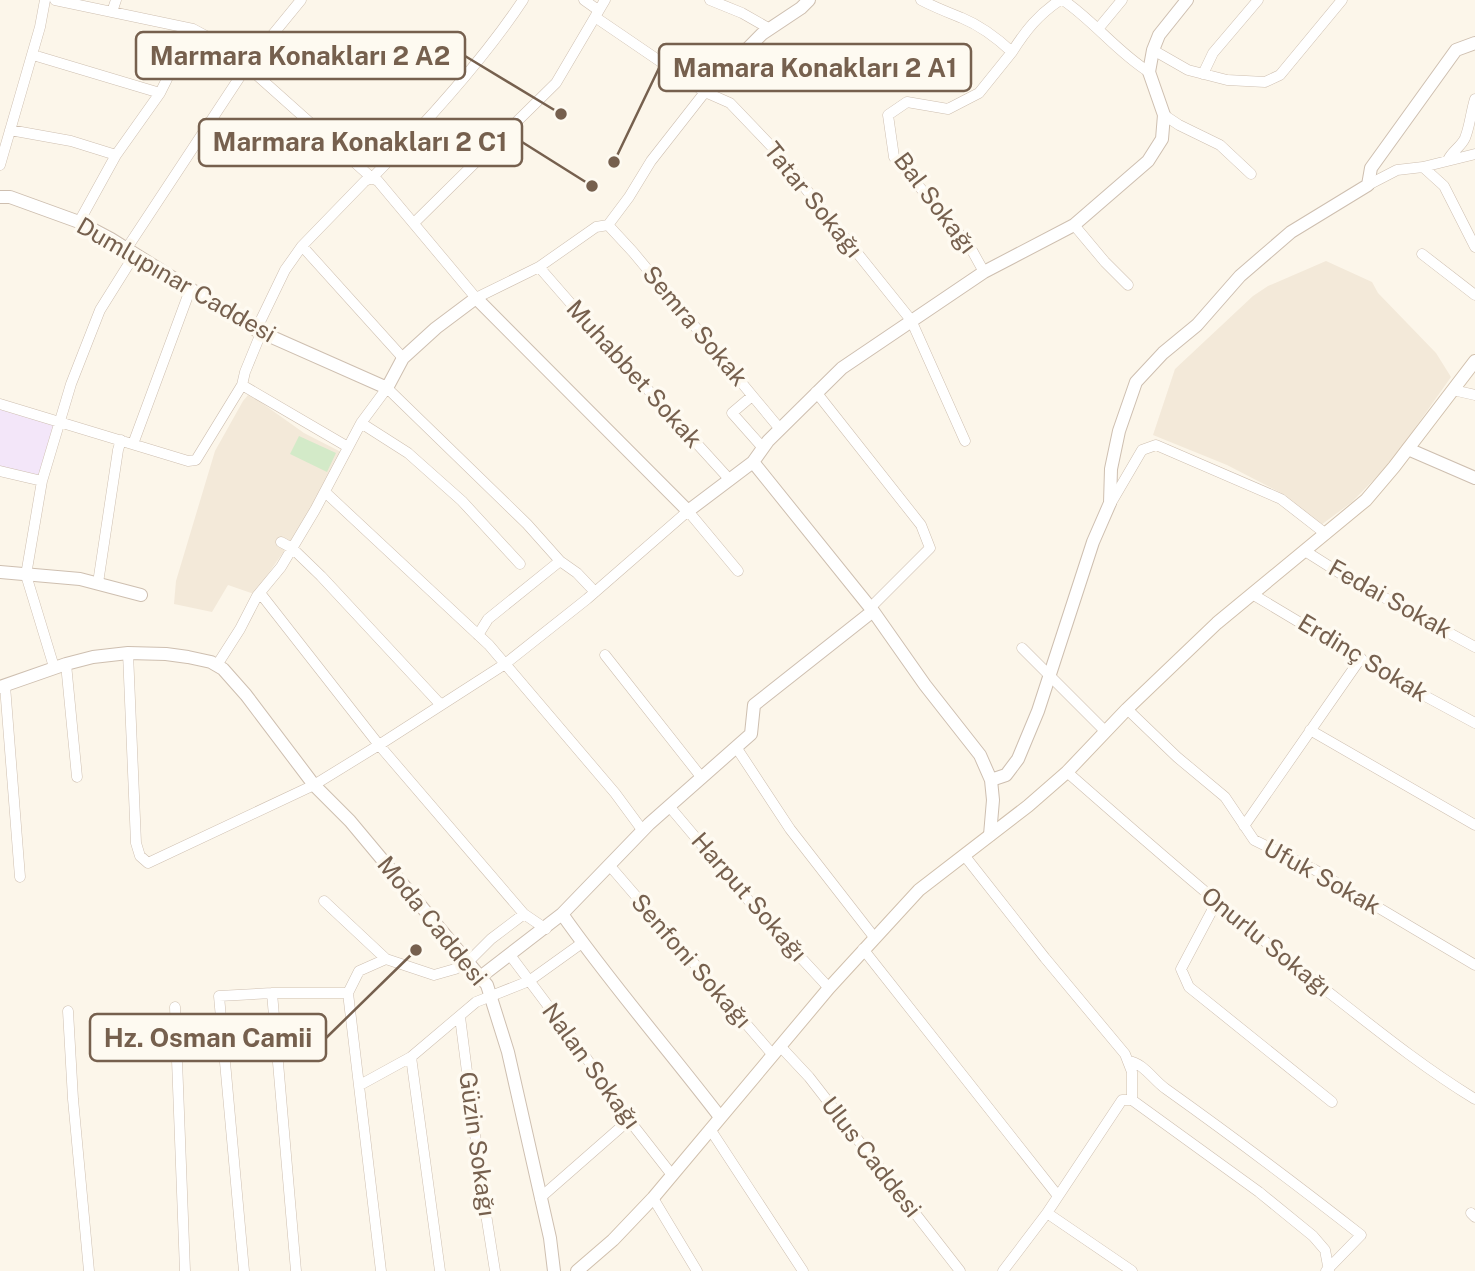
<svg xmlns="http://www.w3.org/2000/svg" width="1475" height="1271" font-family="'Public Sans',sans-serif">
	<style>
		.residential { fill: #f3e9d9 }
		.education { fill: #f3e6f9 }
		.green { fill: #d3eac8 }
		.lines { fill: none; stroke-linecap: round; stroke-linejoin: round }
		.minor-casing { stroke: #cebfb0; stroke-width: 11 }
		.tertiary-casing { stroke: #cebfb0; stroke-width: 14 }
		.secondary-casing { stroke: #d1c0ad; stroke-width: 14 }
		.minor { stroke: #fff; stroke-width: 10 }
		.tertiary { stroke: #fff; stroke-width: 12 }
		.secondary { stroke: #fff; stroke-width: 12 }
		.labels { text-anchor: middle; stroke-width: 7; stroke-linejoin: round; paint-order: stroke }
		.street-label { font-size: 24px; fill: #76604e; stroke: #fefaf1 }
		.leader { fill: none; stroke: #76604e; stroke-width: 2.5 }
		.callout-dot { fill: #76604e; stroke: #fefaf1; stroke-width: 2.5 }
		.callout { fill: #fefaf1; stroke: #76604e; stroke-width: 2.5 }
		.callout-label { font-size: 26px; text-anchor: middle; font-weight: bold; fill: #76604e }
	</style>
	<rect width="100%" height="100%" fill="#fcf6ea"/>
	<path class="residential" d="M1326 261 1372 282 1378 293 1436 353 1451 377 1391 462 1352 502 1317 528 1285 495 1227 465 1153 435 1175 369 1253 296 1268 286Z
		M249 394 304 433 341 452 333 470 289 544 254 594 228 585 212 612 174 604 176 581 215 451 243 401Z"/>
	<path class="education" d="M0 408 55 425 42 476 0 467Z"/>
	<path class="green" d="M299 436 336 453 327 472 290 454Z"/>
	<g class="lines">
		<g class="minor-casing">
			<path id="minor" d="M55 0 193 29 223 45 372 178C424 125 482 62 523 0
				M584 0 598 10
				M710 0 742 13 770 29
				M921 0C934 7 947 12 962 18 979 25 998 39 1012 52 1026 30 1038 15 1060 0
				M1063 0C1094 21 1117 52 1149 72
				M112 12 116 0
				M595 17 705 92 730 103 773 148 911 320 965 441
				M1098 29 1122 0
				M1153 50 1188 70 1227 80 1265 82 1280 75 1342 0
				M33 55 160 93
				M1203 74 1213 53 1258 0
				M1164 115 1179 125 1220 145 1251 174
				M10 130 71 141 116 155
				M1448 160C1452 151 1461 147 1465 138 1470 126 1471 111 1475 99
				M0 165 40 27 45 0
				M1423 167 1444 186 1475 247
				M1368 185 1397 170 1423 167 1475 154
				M79 222 116 155 160 93 167 79 181 27
				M414 223 556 83 605 0
				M608 225 633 252 780 429
				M608 225 629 197 651 161 705 92
				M1074 225 1105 262 1128 285
				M302 246 403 358
				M127 248 247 66 301 0
				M1422 254 1475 295
				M539 267 600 337 730 480
				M984 272 969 245 894 157 888 115 907 102 948 109 979 93 1012 52
				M256 330 285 270 302 246 365 181 372 178 378 181 476 298 539 267 596 227 608 225
				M242 385 348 447
				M1453 390 1475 395
				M816 392 921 525 930 548 870 608
				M752 396 732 413 763 448
				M0 404 188 461 196 460 242 385 245 372 261 333
				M361 423 408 453 462 501 520 564
				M133 444 190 290
				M0 471 42 481
				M325 492 489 645 615 793 643 831
				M1111 503 1142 450 1156 445 1281 499 1326 534
				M281 542 292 548 321 576 440 704
				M1305 551 1343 575 1475 647
				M98 583 118 450 121 440
				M260 593 379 745 505 664 587 599 688 511 738 571
				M1252 594 1401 683 1475 723
				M478 635 488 619 560 561
				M1022 648 1105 731
				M128 653 136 843 140 856 148 863 314 785 379 745 524 914 546 929
				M605 655 702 778
				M66 664 77 777
				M217 665 240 629 257 596 281 567 315 510 361 423 387 388 527 524 560 561 577 573 595 592
				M54 667 26 575 42 481 71 384 100 310 135 254
				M5 686 20 877
				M1127 709 1177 757 1225 797 1254 840 1315 870 1475 965
				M1310 730 1475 825
				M736 747 790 829 874 937
				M1067 772C1158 852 1249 931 1345 1005 1387 1038 1429 1071 1475 1099
				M669 806 755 908 829 988
				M1244 826 1361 658
				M964 855 1045 958 1125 1054 1132 1072V1100L1259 1192 1313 1236 1325 1250 1329 1271
				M610 866 773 1055
				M324 901 386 959 434 975 455 969 467 963 491 939 524 914
				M1216 903 1181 969 1189 987 1332 1102
				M863 949 1058 1196
				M510 955 576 1043 629 1120 672 1175
				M348 993 359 971 386 959
				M175 1007 185 1271
				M68 1011 73 1099 89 1271
				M460 1017 482 1189 495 1271
				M780 1046 809 1077 960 1271
				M411 1057 440 1271
				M1128 1061C1144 1063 1153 1080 1166 1089 1232 1136 1297 1185 1361 1235L1326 1271
				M360 1085 411 1057 476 1002 529 981 582 943
				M710 1129 803 1271
				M540 1198 629 1120
				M653 1198 697 1271
				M1047 1213 1132 1271
				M1471 1213 1475 1217
				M244 1271 219 996 272 993
				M296 1271 272 993H348L381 1271
				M1003 1271 1047 1213 1122 1100H1132"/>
		</g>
		<g class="tertiary-casing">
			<path id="tertiary" d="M705 92 762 34 801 8 809 0
				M0 197H10L79 222 111 239 256 330 387 388 403 358 436 328 476 298 688 511 753 462 873 611 925 685 980 755 991 780 993 800 990 835
				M1408 449 1475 478
				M753 462 768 441 842 368 984 272 1074 225 1148 161 1162 139 1164 115 1149 72 1153 50 1159 35 1187 0
				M0 572 80 579 141 595
				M0 687 66 664 93 657 128 653 166 654 188 657 211 662 223 669 246 695 314 785 350 821 487 985 508 1052 550 1238 554 1271
				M991 780 1006 775 1018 759 1038 711 1093 542 1110 503 1111 469 1119 431 1136 382 1163 353 1197 325 1240 276 1291 232 1368 185 1371 168 1456 50 1475 43
				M562 914 649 824 751 734 754 705 873 611
				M479 978 562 914C611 984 668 1049 720 1117"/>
		</g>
		<g class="secondary-casing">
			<path id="secondary" d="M577 1271 613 1240 653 1198 829 988 919 890 1028 806 1067 772 1127 709 1217 623 1366 500 1394 467 1475 361"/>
		</g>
		<use href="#minor" class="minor"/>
		<use href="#tertiary" class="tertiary"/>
		<use href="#secondary" class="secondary"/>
	</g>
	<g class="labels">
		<g class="street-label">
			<text transform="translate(813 200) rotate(51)" y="8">Tatar Sokağı</text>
			<text transform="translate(935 203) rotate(53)" y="8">Bal Sokağı</text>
			<text transform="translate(176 280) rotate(30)" y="8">Dumlupınar Caddesi</text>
			<text transform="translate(695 326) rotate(50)" y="8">Semra Sokak</text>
			<text transform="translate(634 374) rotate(48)" y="8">Muhabbet Sokak</text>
			<text transform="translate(1390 599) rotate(29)" y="8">Fedai Sokak</text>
			<text transform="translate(1363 658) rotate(31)" y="8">Erdinç Sokak</text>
			<text transform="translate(1322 877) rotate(29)" y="8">Ufuk Sokak</text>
			<text transform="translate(749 897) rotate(49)" y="8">Harput Sokağı</text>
			<text transform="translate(432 921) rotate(51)" y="8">Moda Caddesi</text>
			<text transform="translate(1266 942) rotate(39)" y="8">Onurlu Sokağı</text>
			<text transform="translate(691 961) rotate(49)" y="8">Senfoni Sokağı</text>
			<text transform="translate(591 1066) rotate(54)" y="8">Nalan Sokağı</text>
			<text transform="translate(477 1144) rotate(82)" y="8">Güzin Sokağı</text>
			<text transform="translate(871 1157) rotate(52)" y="8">Ulus Caddesi</text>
		</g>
	</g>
	<path class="leader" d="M561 114L465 56M614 162L659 68M592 186L522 142M416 950L326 1038"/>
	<g class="callout-dot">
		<circle cx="561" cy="114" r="7"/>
		<circle cx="614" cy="162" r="7"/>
		<circle cx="592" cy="186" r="7"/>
		<circle cx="416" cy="950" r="7"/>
	</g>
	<g class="callout">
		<rect x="136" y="32" width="329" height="47" rx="7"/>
		<rect x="659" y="44" width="312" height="47" rx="7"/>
		<rect x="199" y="119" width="323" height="47" rx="7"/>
		<rect x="90" y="1014" width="236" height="47" rx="7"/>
	</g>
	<g class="callout-label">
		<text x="300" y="65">Marmara Konakları 2 A2</text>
		<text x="815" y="77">Mamara Konakları 2 A1</text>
		<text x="360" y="151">Marmara Konakları 2 C1</text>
		<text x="208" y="1047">Hz. Osman Camii</text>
	</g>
</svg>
